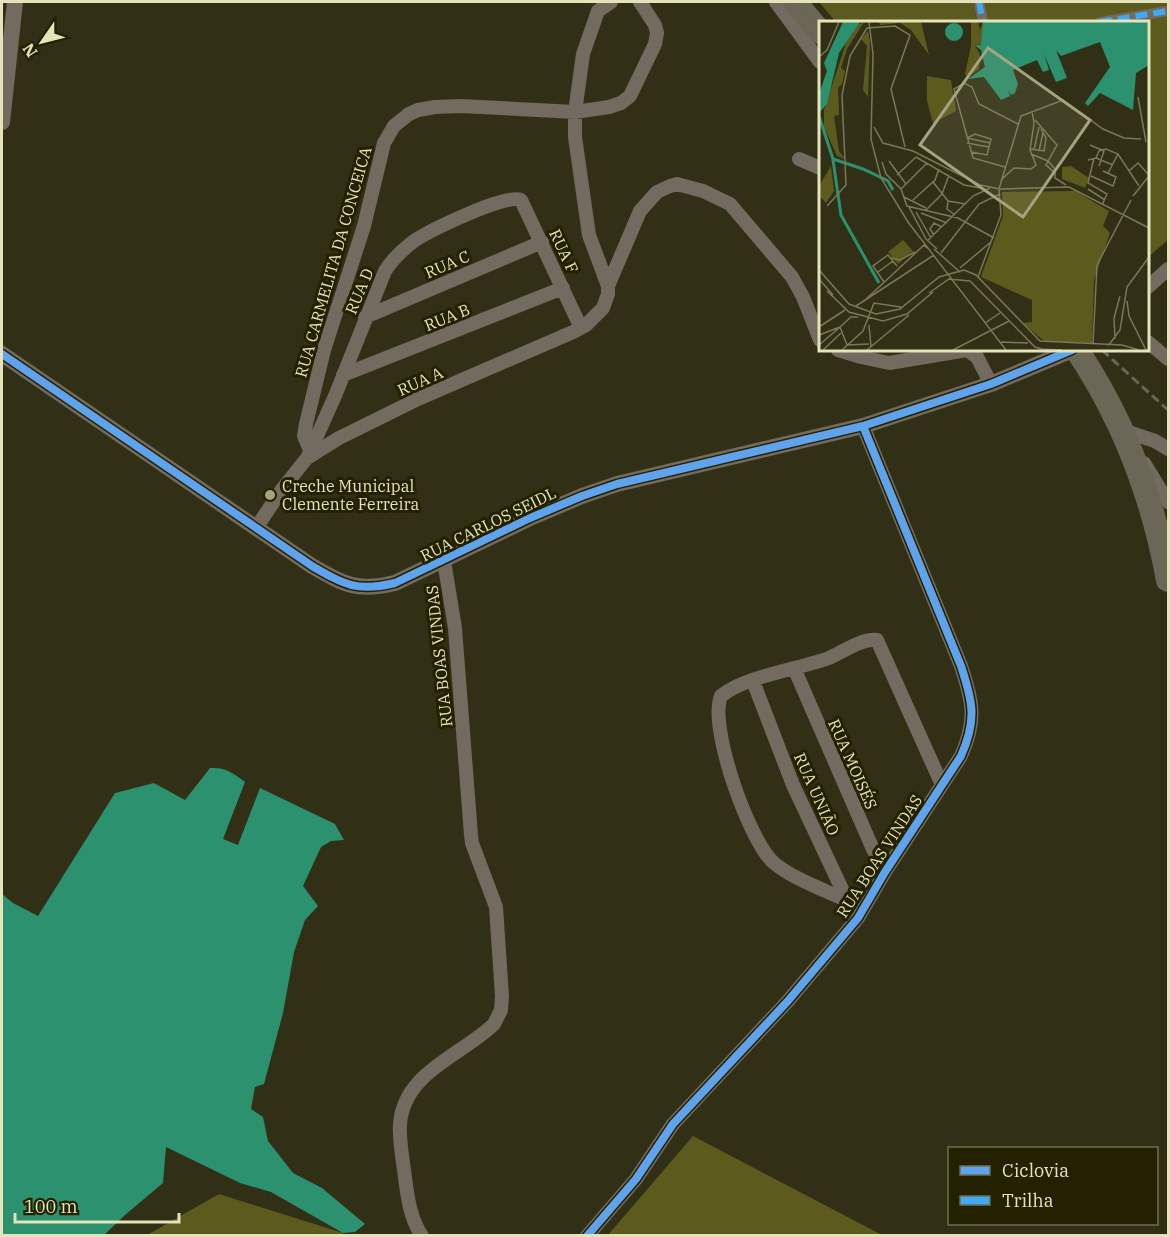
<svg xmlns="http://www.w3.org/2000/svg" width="1170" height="1237" font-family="'IBM Plex Serif',serif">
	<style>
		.green { fill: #5d5a1d }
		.water { fill: #2b916e }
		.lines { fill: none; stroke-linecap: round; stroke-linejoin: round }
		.pedestrian { stroke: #736b5f; stroke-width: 10 }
		.minor { stroke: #736b5f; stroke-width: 14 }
		.tertiary { stroke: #736b5f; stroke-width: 16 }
		.motorway { stroke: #6b6756; stroke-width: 24 }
		.rail { stroke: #696654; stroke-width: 3; stroke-dasharray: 9 4.5; stroke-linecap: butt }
		.quiet { stroke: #3fa9f5; stroke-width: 6; stroke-dasharray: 12 6; stroke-linecap: butt }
		.cycleway-casing { stroke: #232100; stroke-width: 11 }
		.cycleway { stroke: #60a3ed; stroke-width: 8 }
		.poi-dot { fill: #a5a480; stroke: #232100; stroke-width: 2 }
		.labels { text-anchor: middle; stroke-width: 6; stroke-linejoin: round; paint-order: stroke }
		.street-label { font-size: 16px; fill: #e4e3b9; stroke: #232100 }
		.poi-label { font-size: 16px; fill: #e4e3b9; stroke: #232100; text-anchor: start }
		.inset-river { fill: none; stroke: #2b916e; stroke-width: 3 }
		.inset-road { fill: none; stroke: #797857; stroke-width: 1.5 }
		.view { fill: #a5a480; fill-opacity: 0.15; stroke: #a5a480; stroke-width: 3 }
		.inset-edge { fill: none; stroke: #e4e3b9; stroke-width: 3 }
	</style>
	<rect width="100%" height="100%" fill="#313016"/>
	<path class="green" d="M819 2H1168V240L1148 257V22H836Z
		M693 1136 882 1235H608Z
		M219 1194 343 1233V1235H147Z"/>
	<path class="water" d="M210 768C226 767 233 773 245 782L223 839 238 845 260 788 335 824 344 840 331 841 321 847 303 886 318 906 305 920 294 952 283 1013 264 1084 255 1087 251 1109 263 1117 268 1141 293 1173 322 1188 365 1224 355 1232 343 1233 271 1192 240 1183 166 1147 163 1183 125 1215 104 1235H2V894L13 903 38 916 115 793 154 783 185 800Z"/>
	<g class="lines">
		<path class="pedestrian" d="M979 2 983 22
			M1100 22 1168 11"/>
		<path class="minor" d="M776 2 820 62
			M799 159 820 168
			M608 286 589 235 575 137V112L583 54 598 11 611 2
			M1148 287 1168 269
			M365 317 542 242
			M1148 342 1168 359
			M838 350 861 357 889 363 967 350 977 357 991 384
			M343 375 563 288
			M1122 430 1155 441 1168 449
			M310 450 304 436 306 424 324 350 364 226 384 143 394 126 409 114 418 110 435 107 461 106 575 112 609 107 621 103 630 96 655 44 657 33 655 25 640 2
			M308 456 335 396 385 271C392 260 402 250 414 241 429 231 506 193 521 200L581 328
			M1144 463 1168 502
			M256 528 283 488 307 458 339 438 418 399 573 332 586 325 603 308 608 294V286L640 211 657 192 670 186 677 184 703 191 730 204 792 277 803 297 820 340
			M794 668 872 847 885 872
			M753 681 793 785 848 902
			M848 901C825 890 793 879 774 863 750 843 708 727 721 696 745 676 799 669 829 658 843 652 862 638 877 640L942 785
			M422 1236C409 1217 407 1192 404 1170 402 1155 399 1139 400 1124 404 1072 461 1056 494 1024L501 1010 502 996 496 907 472 843 471 835 455 628 444 561
			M587 1236 636 1179 673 1124 787 1002 858 918 885 872 961 756C977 720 973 702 961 666L863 426"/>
		<path class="tertiary" d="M2 122 15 2
			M2 354 312 566C345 585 357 592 395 583L530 518 582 496 617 484 863 426 991 384 1072 350"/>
		<path class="motorway" d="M795 2 820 32
			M1077 350C1123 419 1153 498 1168 580"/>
		<path class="rail" d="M798 2 820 29
			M1102 350 1168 410"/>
		<path class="quiet" d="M979 2 983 22
			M1100 22 1168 11"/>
		<g class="cycleway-casing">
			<path id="cycleway" d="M2 354 312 566C345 585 357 592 395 583L530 518 582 496 617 484 863 426 991 384 1072 350
				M587 1236 636 1179 673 1124 787 1002 858 918 885 872 961 756C977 720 973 702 961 666L863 426"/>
		</g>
		<use href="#cycleway" class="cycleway"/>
	</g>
	<circle class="poi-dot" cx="270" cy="495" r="6"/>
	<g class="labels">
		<g class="street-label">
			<text transform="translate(564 251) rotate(65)" y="6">RUA F</text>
			<text transform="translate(333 262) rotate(-74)" y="6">RUA CARMELITA DA CONCEICA</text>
			<text transform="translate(447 264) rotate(-23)" y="6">RUA C</text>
			<text transform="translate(359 291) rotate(-67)" y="6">RUA D</text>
			<text transform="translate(447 317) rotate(-22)" y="6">RUA B</text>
			<text transform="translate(420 381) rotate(-24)" y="6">RUA A</text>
			<text transform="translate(488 524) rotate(-26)" y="6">RUA CARLOS SEIDL</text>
			<text transform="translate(439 656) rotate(-96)" y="6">RUA BOAS VINDAS</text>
			<text transform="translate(853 764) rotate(66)" y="6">RUA MOISÉS</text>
			<text transform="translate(817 794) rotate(66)" y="6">RUA UNIÃO</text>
			<text transform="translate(879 856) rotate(-57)" y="6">RUA BOAS VINDAS</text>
		</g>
		<g class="poi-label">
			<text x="282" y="492">Creche Municipal<tspan x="282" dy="18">Clemente Ferreira</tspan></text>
		</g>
	</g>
	<g transform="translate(819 21)">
		<rect width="330" height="330" fill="#313016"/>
		<path d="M45 1 28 28 22 47 26 50 23 63 19 67 20 94 15 95 20 130 26 138 18 135 5 106V89L27 22 38 4ZM60 1H102L110 34 92 9 81 2 61 4ZM152 1H159L161 9 164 1 174 46 160 50 166 46 162 29 156 25 161 33 160 48 149 56 146 53 152 25ZM49 10 51 20 49 76 44 69 48 25 42 18ZM108 55 132 59 137 90 114 102 108 80ZM12 145 15 170 7 182 0 174V165ZM252 145 270 157 266 167 243 158V146ZM256 170 290 190 284 205 291 212 275 259 273 322 225 320 204 302 213 301V279L162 256 184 195 183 171ZM84 219 94 230 79 243 69 231Z" fill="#5d5a1d"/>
		<path d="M24 1H41L20 32 8 83 0 92V73L8 50 5 42ZM164 1H330V44L317 52 314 89 281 72 269 85 266 82 291 46 281 21 242 35 237 29 248 57 237 61 225 33 230 49 224 51 218 39 194 49 199 63 196 72 192 74 189 69 191 75 182 79 165 56 149 58 166 46 162 29 157 25 162 24ZM126 11a9 9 0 1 1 18 0a9 9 0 1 1-18 0Z" fill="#2b916e"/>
		<path class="inset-river" d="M0 95 14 138 44 148 69 160 74 169M14 139 22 194 60 262"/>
		<path class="inset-road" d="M50 1 54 33 52 118 62 157 89 201 187 329M0 36 8 29 20 1M319 76 327 121M216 99 238 124 227 144 236 152M55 106 64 122 94 130 161 164 181 168 250 166 330 207M148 117 156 113 172 118 168 134 152 131M148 117 171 122M148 122 170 126M271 124 285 130 280 145M211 128 225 130 227 117 222 108M215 129 220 106M220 130 224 112M212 133 229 140 236 148V157L247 164M97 136 145 164 162 167M275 137 269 162 288 173 283 184M277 137 280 130 287 128 299 133 320 165M269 139 277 137 294 144M70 140 87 163M63 141 67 153 82 168 88 185 139 197 175 217M186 146 154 137 135 68 145 62 153 66 160 83 199 103M310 150 319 142 329 153M289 152 299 133M78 154 97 136M272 155 294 165 297 156 284 150M182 159 195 147 212 148 217 144 211 129 215 102 213 90M114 161 129 180M82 168 108 142M269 168 286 179M314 175 330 155M85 176 107 187M94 179 116 159 120 148M129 180 128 188 136 194M129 180 147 183M8 185 27 164 23 74 31 35 48 7 76 5 91 14 72 68 86 126M90 186 107 218 118 228M106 190 123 173 130 154M97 191 112 217M102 192 128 202M115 214 111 208 115 202 123 206M108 220 154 175 171 167M115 228 141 251M122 232 160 183 181 173M72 237 81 239 96 231M141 247 173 220M0 249 30 283 57 293 81 288 120 256 145 249 157 254 221 320 303 324 320 329M59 251 74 240M159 256 182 194 180 168 202 95 244 79 284 108 305 117 322 118M0 258 14 274M65 261 54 245 69 234 78 245M8 270 30 291 64 300 88 293 114 271M110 272 130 258 151 260 216 326 226 329M45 280 105 224 108 227M308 280 310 295 327 329M37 285 115 234M166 302 181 292M50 304 52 326M0 306 26 289M0 314 21 306M296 318 295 297 301 275M182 321 209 322M274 323 278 244 312 179M0 324 20 307M28 324 50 323M28 324 21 306 32 296H39M289 325 301 309 308 266 330 236M221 328 243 329M4 329 22 312M23 329 44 310 55 282 82 286M48 329 90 294M134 329 190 300"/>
		<path class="view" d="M169 27 271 99 204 196 101 124Z"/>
		<rect width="330" height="330" class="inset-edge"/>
	</g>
	<rect width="1170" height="1237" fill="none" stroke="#e4e3b9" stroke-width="6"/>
	<rect x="948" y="1147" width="210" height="78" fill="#232100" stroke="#706f4a" stroke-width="1.5"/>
	<rect x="960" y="1166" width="30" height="9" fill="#60a3ed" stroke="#706f4a" stroke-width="1.5"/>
	<text x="1002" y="1177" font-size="18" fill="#e4e3b9">Ciclovia</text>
	<rect x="960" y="1196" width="30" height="9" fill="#3fa9f5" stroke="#706f4a" stroke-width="1.5"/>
	<text x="1002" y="1207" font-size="18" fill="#e4e3b9">Trilha</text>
	<g transform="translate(42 42) rotate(235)" stroke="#232100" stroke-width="4.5" paint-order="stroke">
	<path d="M0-4.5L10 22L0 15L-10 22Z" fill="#e4e3b9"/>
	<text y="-9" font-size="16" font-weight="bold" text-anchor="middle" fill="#e4e3b9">N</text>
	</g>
	<path d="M15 1213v9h164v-9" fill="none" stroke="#e4e3b9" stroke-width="3"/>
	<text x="24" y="1213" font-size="18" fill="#e4e3b9" stroke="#232100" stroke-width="4.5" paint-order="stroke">100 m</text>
</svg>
